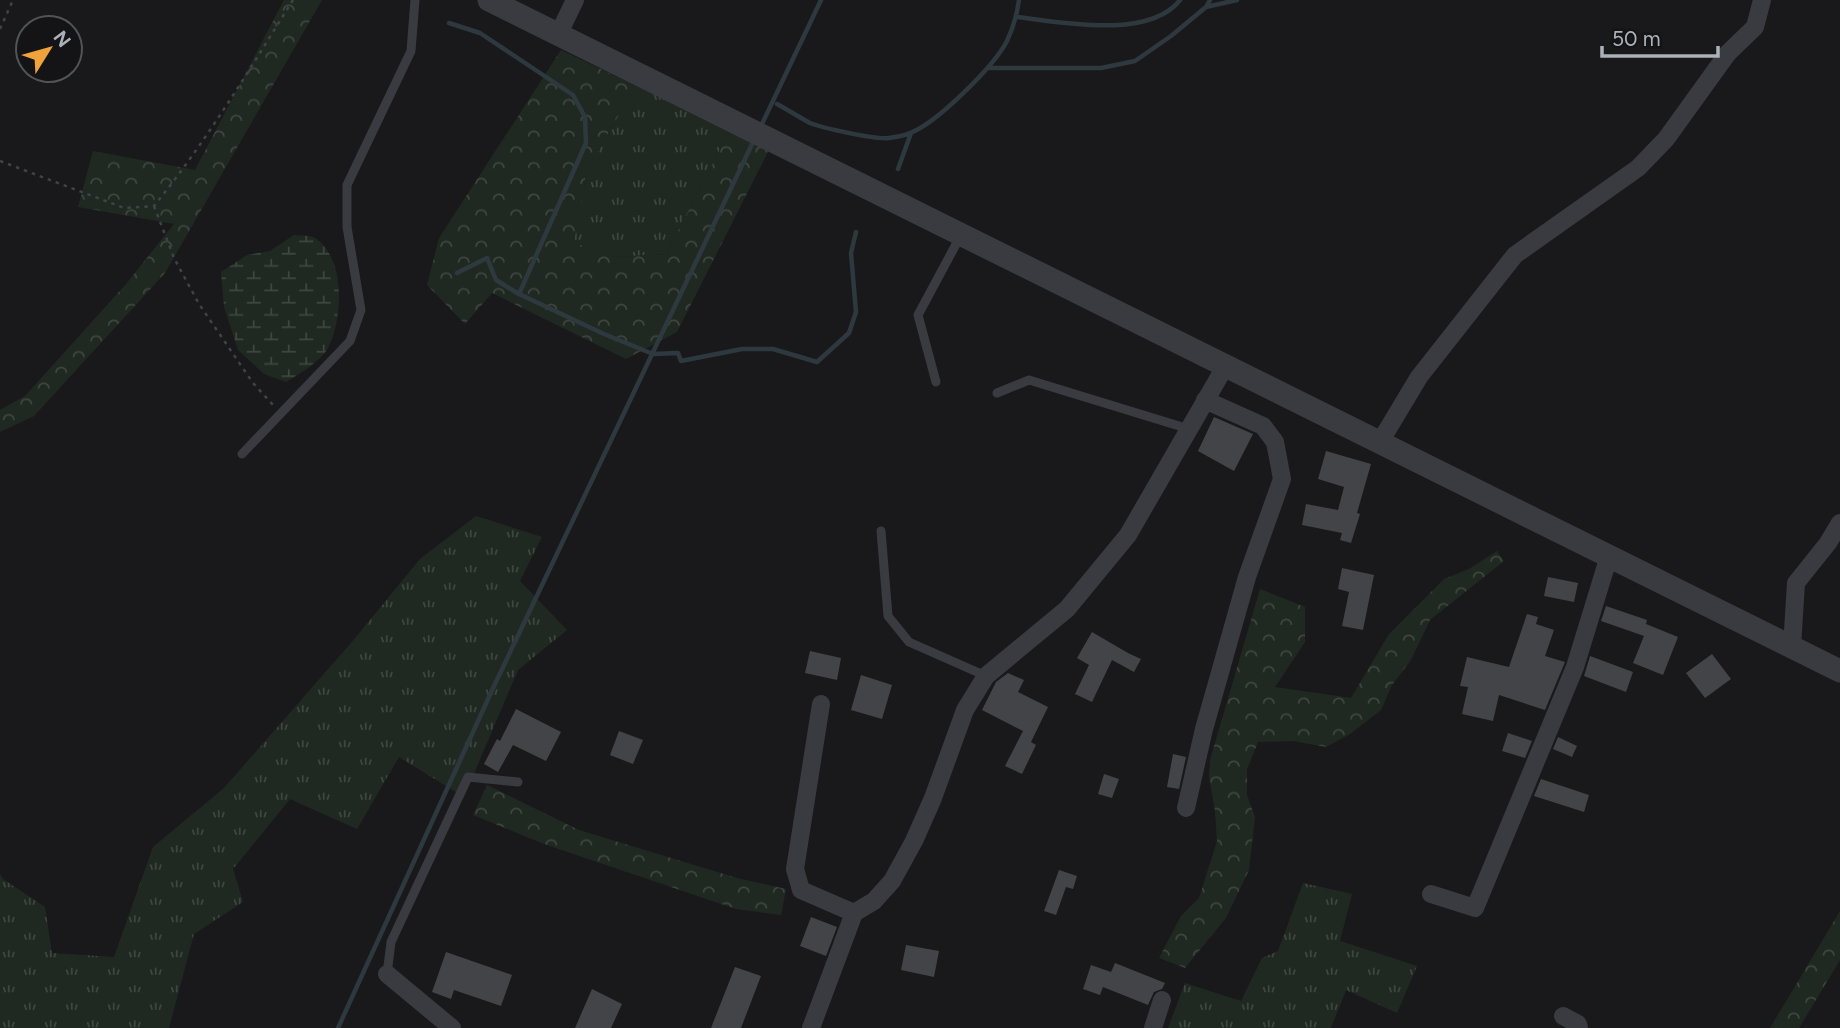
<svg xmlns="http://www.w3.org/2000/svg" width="1840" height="1028" font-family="Figtree,sans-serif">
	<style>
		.grass { fill: url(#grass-tufts) }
		.forest { fill: url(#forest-crowns) }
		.wetland { fill: url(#wetland-marsh) }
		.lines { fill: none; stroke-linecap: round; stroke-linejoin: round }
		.stream { stroke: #2e393f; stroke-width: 4.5 }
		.building { fill: #434448 }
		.path { stroke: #404247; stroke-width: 2.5; stroke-dasharray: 3.5 5; stroke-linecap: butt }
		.service { stroke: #3a3b40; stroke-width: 9 }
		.minor { stroke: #3a3b40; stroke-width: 18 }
		.tertiary { stroke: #3a3b40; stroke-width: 23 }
	</style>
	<defs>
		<pattern id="grass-tufts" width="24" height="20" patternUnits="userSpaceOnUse" patternTransform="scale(1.75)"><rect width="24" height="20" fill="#202921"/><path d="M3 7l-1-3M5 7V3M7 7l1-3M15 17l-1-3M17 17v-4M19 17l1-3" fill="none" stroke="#3e463f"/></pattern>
		<pattern id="forest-crowns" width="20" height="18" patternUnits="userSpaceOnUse" patternTransform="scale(1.75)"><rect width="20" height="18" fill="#202921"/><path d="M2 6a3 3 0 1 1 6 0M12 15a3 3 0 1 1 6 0" fill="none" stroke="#3e463f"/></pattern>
		<pattern id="wetland-marsh" width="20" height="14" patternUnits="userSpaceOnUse" patternTransform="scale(1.75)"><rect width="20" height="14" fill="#202921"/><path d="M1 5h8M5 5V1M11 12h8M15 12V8" fill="none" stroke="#3e463f"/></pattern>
	</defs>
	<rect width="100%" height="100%" fill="#19191b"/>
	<path class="grass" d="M636 86 730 130 666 254 617 257 573 243 587 169Z
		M476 516 542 537 520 581 567 630 518 670 464 797 399 757 357 829 290 799 233 869 243 902 194 934 169 1028H0V874L3 879 45 907 52 953 114 957 153 847 224 788 351 643 420 559Z
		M1303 883 1352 894 1340 941 1417 966 1397 1013 1346 990 1331 1028H1168L1185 983 1241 1001 1262 958 1278 951Z"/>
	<path class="forest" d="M284 0H322L165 273 34 416 0 432V410L25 396 126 284 174 224 78 207 93 151 195 170Z
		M561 50 636 86 587 169 574 243 617 257 666 254 730 130 770 148 677 332 626 359 492 293 465 324 427 285 439 238Z
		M1497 551 1504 561 1430 620 1411 660 1392 685 1381 710 1350 734 1326 747 1293 741 1258 742 1247 769V795L1255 817 1249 870 1226 918 1185 968 1159 958 1181 916 1199 898 1217 841 1215 811 1209 777 1210 760 1260 589 1305 607V642L1275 687 1351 698 1389 634 1444 579 1469 569Z
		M487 785 579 830 737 878 786 889 781 915 736 909 544 844 473 815Z
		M1840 911V960L1799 1028H1770Z"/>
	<path class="wetland" d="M294 235C301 236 310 235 315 238 346 258 343 319 328 348 321 361 298 375 286 382L264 374 238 350 224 307 221 272 247 255 270 251Z"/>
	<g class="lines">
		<path class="stream" d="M1206 7 1237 0
			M1017 17C1060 22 1149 40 1180 0
			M449 23 480 33 573 95 585 117 586 143 519 294
			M989 68H1101L1135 61 1171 36 1206 7 1210 0
			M777 104C788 110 799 117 810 123 823 128 876 140 889 138 896 137 904 136 910 133 937 123 994 66 1007 41 1013 28 1017 15 1019 0
			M761 126 821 0
			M898 169 911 133
			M457 273 487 258 496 280 519 294 604 334 653 354 678 353 681 361 742 349H773L817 362 849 333 856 312 851 253 856 232
			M338 1028 494 686 754 140"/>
	</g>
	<path class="building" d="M1214 417 1253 434 1234 471 1198 451Z
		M1326 451 1371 464 1357 513 1360 514 1351 543 1340 540 1342 533 1302 525 1306 504 1338 510 1344 487 1318 479Z
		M1342 568 1374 575 1363 630 1342 626 1349 592 1338 589Z
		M1548 577 1578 583 1574 602 1544 596Z
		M1606 606 1647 620 1646 624 1678 637 1663 675 1633 663 1644 636 1601 621Z
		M1527 614 1538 617 1536 624 1554 630 1545 656 1565 662 1545 710 1499 695 1493 721 1462 714 1468 687 1460 686 1467 657 1509 667Z
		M1092 632 1128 653 1141 659 1134 672 1112 660 1092 702 1075 694 1089 665 1077 658Z
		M810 651 841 658 837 680 805 673Z
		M1712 654 1731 679 1705 698 1686 673Z
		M1590 656 1633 672 1626 692 1584 676Z
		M1008 673 1024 680 1018 692 1048 707 1031 742 1036 745 1022 774 1005 766 1023 731 982 710 996 682Z
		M861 675 892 685 882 719 851 710Z
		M516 709 561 732 546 761 513 745 498 772 484 764 497 739 500 741Z
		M619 731 643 740 633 764 610 755Z
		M1508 733 1532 741 1525 758 1502 751Z
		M1558 737 1577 746 1572 757 1553 749Z
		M1173 754 1186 757 1179 789 1167 787Z
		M1104 774 1119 779 1112 798 1098 794Z
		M1541 779 1589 795 1584 812 1534 796Z
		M1059 870 1077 876 1073 889 1066 887 1056 915 1044 911Z
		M811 917 837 927 826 956 800 946Z
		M906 945 939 951 934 977 901 970Z
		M446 952 512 975 501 1006 454 990 451 999 432 992Z
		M1115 963 1165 983 1162 989 1154 992 1148 1005 1103 987 1100 995 1083 989 1091 965 1111 972Z
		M735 967 761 976 741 1028H711Z
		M592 989 622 1004 611 1028H575Z"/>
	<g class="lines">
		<path class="path" d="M0 29 13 0
			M0 161 124 208 154 206C206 142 249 70 293 0
			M154 206 174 258 199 304 253 383 274 406"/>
		<path class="service" d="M936 382 918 315 961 235
			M997 393 1029 380 1189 429
			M242 454 350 341 361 310 347 227V185L411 51 415 0
			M881 531 888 616 909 642 986 676
			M387 974 391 942 468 777 518 782"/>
		<path class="minor" d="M559 33 575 0
			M1380 442 1419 377 1515 255 1638 168 1666 139 1728 53 1755 27 1762 0
			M1792 647 1796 583 1828 543 1840 523
			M821 704 795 869 801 890 854 913 874 901 892 881 914 841 933 798 965 710 986 676 1067 609 1128 535 1226 365
			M1186 808 1204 729 1247 577 1282 479 1275 442 1263 426 1205 400
			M1431 894 1475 908 1575 667 1609 556
			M387 974 452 1028
			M1563 1016 1578 1024 1579 1028
			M811 1028 854 913
			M1153 1028 1162 1000"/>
		<path class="tertiary" d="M489 0 1840 671"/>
	</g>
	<g transform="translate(49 49) rotate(53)"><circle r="33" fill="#141416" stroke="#505358" stroke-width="2"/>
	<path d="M0-5L12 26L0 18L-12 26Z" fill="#f0a33b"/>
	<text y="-10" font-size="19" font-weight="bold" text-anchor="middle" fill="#abb1ba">N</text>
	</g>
	<path d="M1602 46v10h116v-10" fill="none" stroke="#abb1ba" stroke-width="3.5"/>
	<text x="1612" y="46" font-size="21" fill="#abb1ba" stroke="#141416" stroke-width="5" paint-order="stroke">50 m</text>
</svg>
